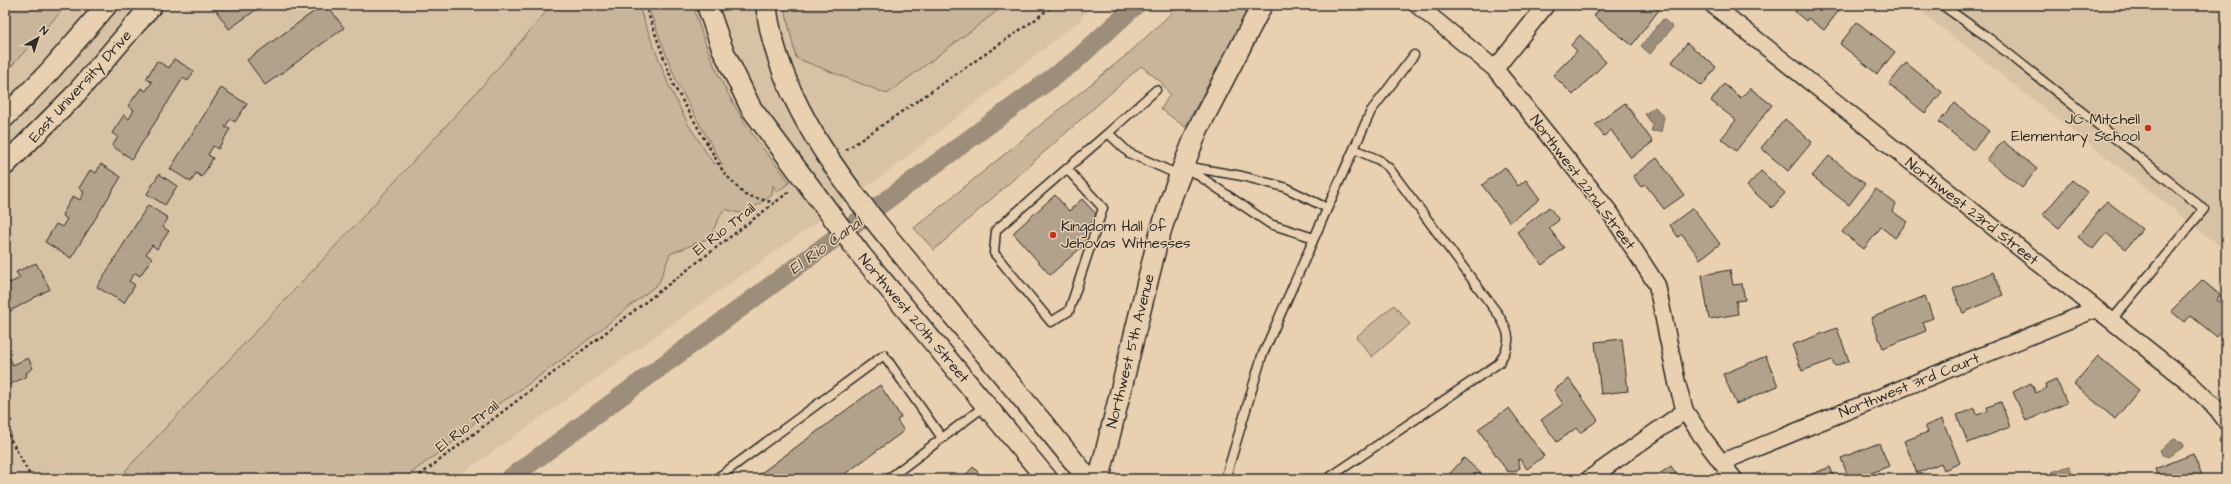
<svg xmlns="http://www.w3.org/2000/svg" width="2231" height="484" font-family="'Architects Daughter',sans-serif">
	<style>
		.built { fill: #d8c2a5 }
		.green { fill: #c9b59a; stroke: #7a7062 }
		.water { fill: #9d8e7b; stroke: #6f665b }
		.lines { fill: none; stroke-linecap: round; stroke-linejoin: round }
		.canal { stroke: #9d8e7b; stroke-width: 19 }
		.building { fill: #b3a28b; stroke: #2b2b2b }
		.service-casing { stroke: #2b2b2b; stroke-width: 11 }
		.minor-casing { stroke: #2b2b2b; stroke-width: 19 }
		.tertiary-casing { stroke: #2b2b2b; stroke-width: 23 }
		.path { stroke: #2b2b2b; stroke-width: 2.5; stroke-dasharray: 3 3; stroke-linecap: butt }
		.service { stroke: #e8d0b0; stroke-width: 8 }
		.minor { stroke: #e8d0b0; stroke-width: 16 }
		.tertiary { stroke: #e8d0b0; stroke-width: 20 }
		.poi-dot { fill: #c8321e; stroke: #e8d0b0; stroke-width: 1.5 }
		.labels { text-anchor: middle; stroke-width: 3; stroke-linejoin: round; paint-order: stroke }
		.street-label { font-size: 15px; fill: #2b2b2b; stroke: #e8d0b0 }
		.poi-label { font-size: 15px; fill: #2b2b2b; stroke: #e8d0b0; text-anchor: end }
		.water-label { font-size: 16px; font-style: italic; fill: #423f3b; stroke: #e8d0b0 }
	</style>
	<rect width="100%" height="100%" fill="#e8d0b0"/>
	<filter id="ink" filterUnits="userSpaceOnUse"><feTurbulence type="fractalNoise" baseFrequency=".025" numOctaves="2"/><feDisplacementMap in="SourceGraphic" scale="8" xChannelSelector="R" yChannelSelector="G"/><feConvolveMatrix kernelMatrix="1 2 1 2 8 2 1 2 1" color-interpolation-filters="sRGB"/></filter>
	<g filter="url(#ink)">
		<path class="built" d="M5 5H1094L1078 22 885 174 454 479H5Z
			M1913 5H2226V251Z"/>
		<path class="green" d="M5 5H67L5 73Z
			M552 5H638L669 86 688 124 713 163 722 164 678 85 648 7V5H693C704 46 722 87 745 123 758 144 775 163 790 182L777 192 773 185 772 195 744 214 724 209 709 238 670 254 659 283 575 350 513 395 483 413 465 433 403 479H133L125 471 356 224 484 84Z
			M784 5H1005L887 94 796 58Z
			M1180 5H1252L1185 127 1161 109 1170 94 1160 81 1141 66 934 250 914 228 1129 53Z
			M1394 305 1410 324 1372 357 1356 337Z"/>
		<path class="water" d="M1663 19 1673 27 1650 54 1641 46Z
			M1655 107 1664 117 1661 132 1651 131 1653 125 1645 114Z
			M2174 439 2183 442V447L2169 457 2162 455 2160 450Z
			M2069 466 2074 479H2055L2052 472Z"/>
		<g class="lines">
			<path class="canal" d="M509 479 1075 61 1136 5"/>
		</g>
		<path class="building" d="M212 5H263L229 29Z
			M323 5H327L344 28 265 85 247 60Z
			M1603 5H1610L1613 7 1615 5H1652L1659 10 1632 45 1594 16Z
			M1800 5H1835L1840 9 1824 30 1808 18 1806 21 1795 12Z
			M1857 22 1895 52 1877 74 1840 44Z
			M1580 35 1606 62 1573 95 1553 75 1577 51 1571 45Z
			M1687 43 1716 67 1702 86 1672 62Z
			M174 59 194 71 188 81 183 78 132 159 112 146 118 137 112 133 124 115 129 119 134 110 128 106 141 88 146 91 152 82 146 79 157 61 169 68Z
			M1906 63 1942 92 1925 113 1889 84Z
			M1724 84 1741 98 1750 88 1772 105 1736 151 1721 139 1736 120 1711 101Z
			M221 88 247 104 235 122 230 119 225 127 230 129 218 149 213 146 208 155 213 158 202 177 196 173 191 182 170 169Z
			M1625 103 1653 142 1631 158 1611 130 1604 136 1595 125Z
			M1955 103 1989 131 1973 150 1939 122Z
			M1785 119 1812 142 1788 171 1761 148Z
			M2003 141 2037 169 2022 188 1987 160Z
			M1829 156 1865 184 1849 205 1812 176Z
			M1657 158 1684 195 1664 209 1645 184 1641 187 1633 176Z
			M101 164 121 177 71 258 45 242 56 224 62 227 67 219 62 215 73 196 80 200 84 192 79 188 90 170 96 173Z
			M1505 167 1518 186 1526 180 1540 199 1510 222 1482 185Z
			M1761 171 1785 193 1772 208 1747 186Z
			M159 174 177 186 165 205 147 194Z
			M2072 180 2088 193 2059 228 2043 215Z
			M1876 189 1896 204 1892 211 1907 222 1895 238 1881 227 1864 249 1842 232Z
			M1055 195 1069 211 1082 199 1098 216 1085 228 1093 237 1050 275 1013 233Z
			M2107 201 2142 229 2126 249 2106 233 2093 249 2078 237Z
			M148 205 168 218 163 227 169 231 157 249 152 245 146 254 152 258 140 276 135 273 129 281 135 285 124 303 97 287Z
			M1549 207 1559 220 1549 228 1564 248 1542 265 1517 232Z
			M1693 208 1720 244 1700 259 1682 234 1678 237 1670 225Z
			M36 263 50 289 5 314V279L7 277 10 283 20 278 16 272Z
			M1730 270 1733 285 1742 284 1745 300 1736 301 1738 314 1709 319 1702 275Z
			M1993 272 2003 295 1963 313 1953 289Z
			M2202 280 2220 295 2217 300 2226 308V324L2217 337 2191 316 2184 322 2171 311Z
			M1925 296 1933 318 1923 322 1926 331 1883 348 1871 318Z
			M1837 328 1849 361 1835 366 1832 360 1802 371 1792 345Z
			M1622 339 1628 391 1601 394 1595 342Z
			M1766 356 1778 386 1736 404 1723 374Z
			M2098 356 2139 390 2115 419 2074 384Z
			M9 357 13 365 28 358 33 368 26 373 27 376 5 387V359Z
			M1569 379 1598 420 1580 433 1576 428 1557 442 1541 420 1563 404 1554 390Z
			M2056 379 2067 403 2026 421 2013 392 2031 383 2036 393 2046 388 2045 384Z
			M880 385 901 417 897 420 904 431 838 479H753Z
			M2001 402 2010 427 1968 443 1957 415 1975 408 1977 415 1988 411 1987 407Z
			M1509 408 1544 456 1527 469 1520 459 1518 460 1520 468 1513 472 1507 471 1478 429Z
			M5 409 12 421 5 425Z
			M1942 419 1960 463 1944 470 1941 463 1917 473 1904 441 1928 432 1925 426Z
			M1879 443 1889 466 1857 479H1849L1841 458Z
			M2193 454 2203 478 2159 479 2155 469Z
			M1464 458 1487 479H1445Z
			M1671 466 1680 479H1652Z
			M973 467 985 479H962Z
			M1830 467 1835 479H1800Z"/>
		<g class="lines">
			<g class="service-casing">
				<path id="service" d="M1942 5 1990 39 2204 209 2111 321
					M1156 90 1108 133 1129 153 1179 175
					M1184 166 1242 176 1284 187 1327 208
					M1186 167 1270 224 1314 238
					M1067 169 1103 208 1069 311 1051 322 994 253 996 230 1108 133
					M716 479 884 355 942 438
					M888 479 986 405
					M1232 479 1227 473 1262 356 1339 182 1371 111 1414 55
					M1327 479 1499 363C1512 342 1511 334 1498 314L1389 168 1379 160 1354 149"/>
			</g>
			<g class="minor-casing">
				<path id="minor" d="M1417 5 1495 69 1611 214 1657 285 1677 383 1685 411 1703 438 1734 479
					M1713 5 2190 383 2217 409 2226 421
					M1495 69 1546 5
					M1722 462 2096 309
					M1589 479 1685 411"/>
			</g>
			<g class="tertiary-casing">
				<path id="tertiary" d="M707 5 722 48 751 108 861 255 1047 479
					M766 5C780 116 862 205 930 288 983 352 1037 414 1088 479
					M5 117 50 71 107 5
					M5 165 73 97 152 5
					M1099 479 1157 243 1173 193 1198 129 1262 5"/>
			</g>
			<path class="path" d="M645 5 674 86 724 173 745 195 775 203
				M846 150 1036 19 1053 5
				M5 429 32 479
				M415 479 790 191"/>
			<use href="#service" class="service"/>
			<use href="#minor" class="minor"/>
			<use href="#tertiary" class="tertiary"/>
		</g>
	</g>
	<g class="poi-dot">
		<circle cx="2148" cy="128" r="4"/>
		<circle cx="1053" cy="235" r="4"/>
	</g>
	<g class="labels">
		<g class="street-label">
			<text transform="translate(80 86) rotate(-48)" y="5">East University Drive</text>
			<text transform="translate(1583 182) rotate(53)" y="5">Northwest 22nd Street</text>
			<text transform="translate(1972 211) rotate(38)" y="5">Northwest 23rd Street</text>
			<text transform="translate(724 229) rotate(-38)" y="5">El Rio Trail</text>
			<text transform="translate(914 318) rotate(50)" y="5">Northwest 20th Street</text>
			<text transform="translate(1130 351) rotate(-76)" y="5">Northwest 5th Avenue</text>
			<text transform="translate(1909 385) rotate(-22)" y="5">Northwest 3rd Court</text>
			<text transform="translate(467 426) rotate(-37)" y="5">El Rio Trail</text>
		</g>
		<g class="poi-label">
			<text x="2140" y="124">JC Mitchell<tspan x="2140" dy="17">Elementary School</tspan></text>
			<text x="1061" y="231" text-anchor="start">Kingdom Hall of<tspan x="1061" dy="17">Jehovas Witnesses</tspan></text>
		</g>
		<g class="water-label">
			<text transform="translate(825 245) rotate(-36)" y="6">El Rio Canal</text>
		</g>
	</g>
	<rect width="2231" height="484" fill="none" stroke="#e8d0b0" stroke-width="20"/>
	<rect x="10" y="10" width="2211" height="464" fill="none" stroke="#2b2b2b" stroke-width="1.5" filter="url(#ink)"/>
	<g transform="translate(38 38) rotate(39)" stroke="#e8d0b0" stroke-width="3" paint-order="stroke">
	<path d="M0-3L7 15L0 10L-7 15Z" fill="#2b2b2b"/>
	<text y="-6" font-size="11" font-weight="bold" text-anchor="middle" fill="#2b2b2b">N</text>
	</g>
</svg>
